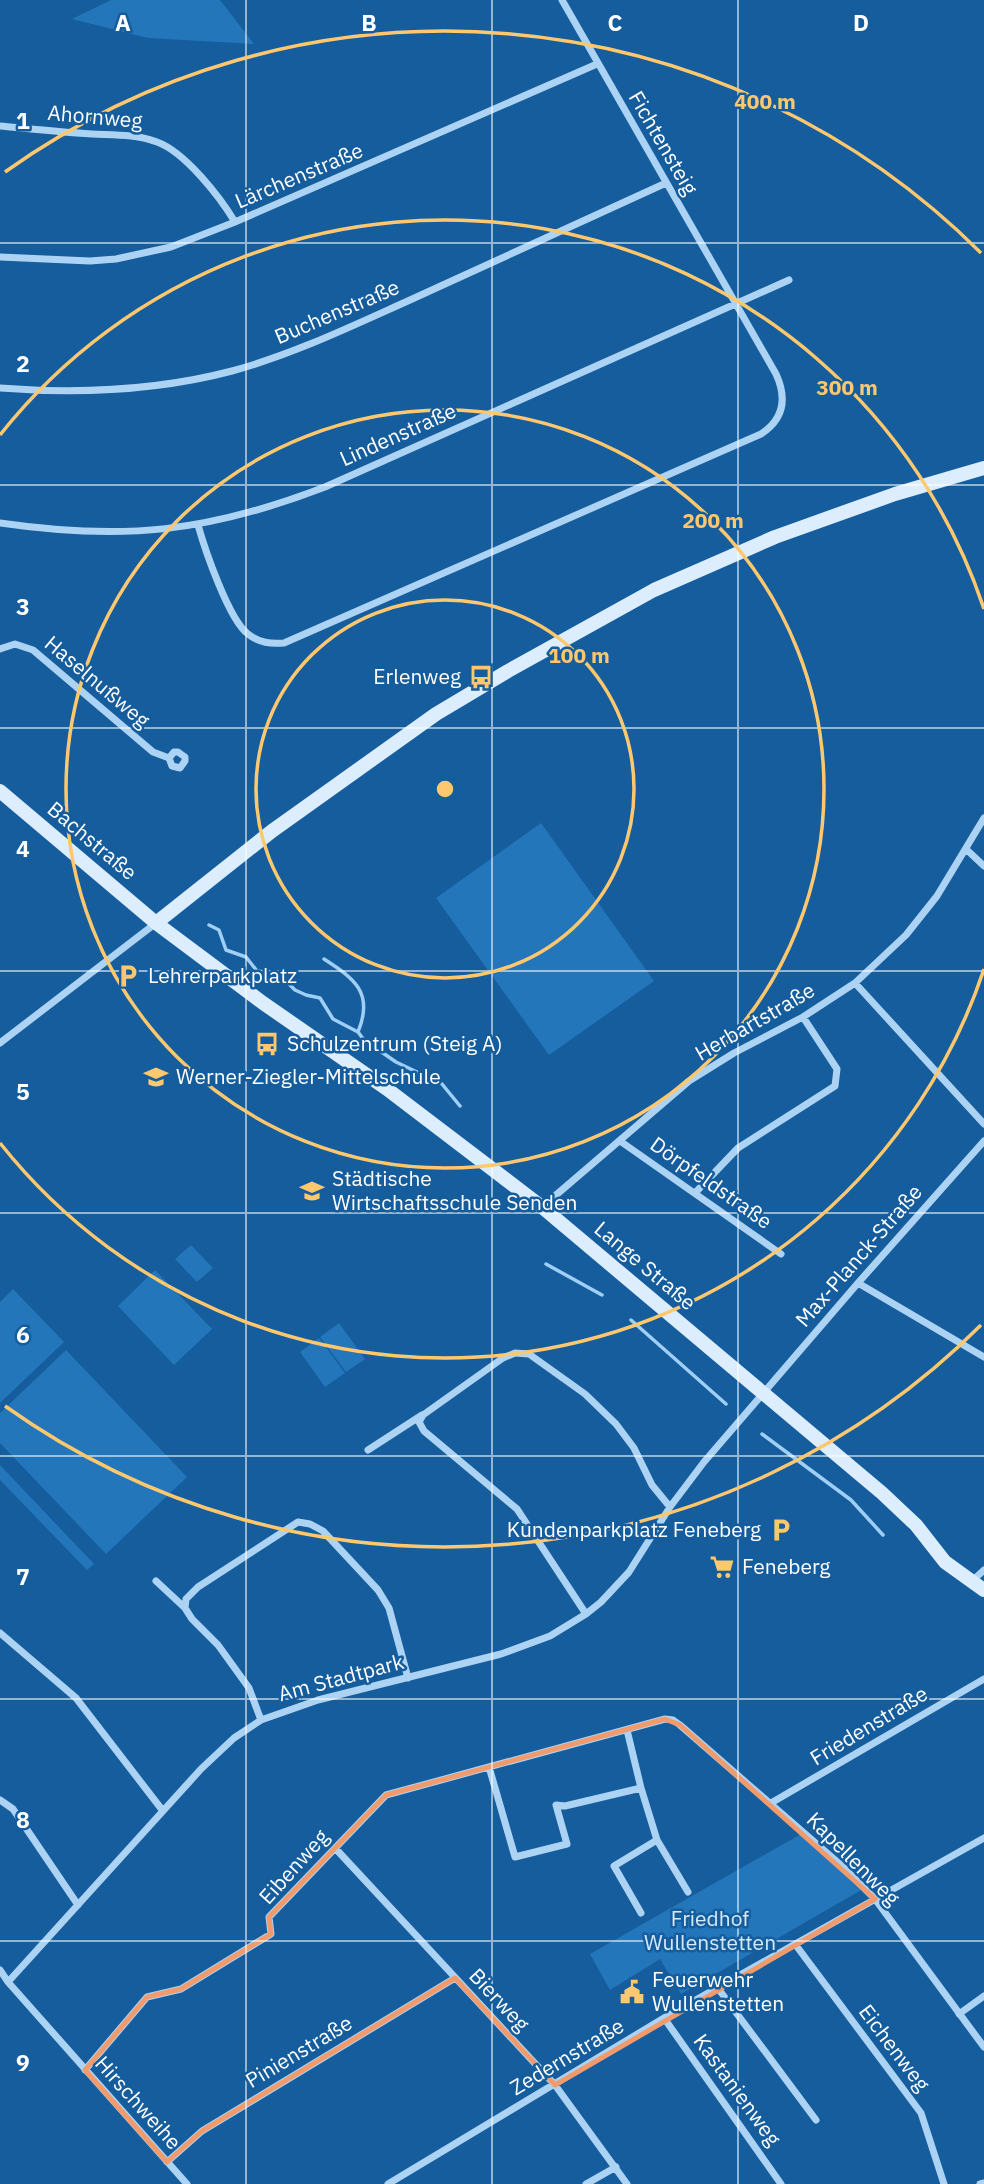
<svg xmlns="http://www.w3.org/2000/svg" width="984" height="2184" font-family="'IBM Plex Sans',sans-serif">
	<style>
		.green { fill: #2476ba }
		.lines { fill: none; stroke-linecap: round; stroke-linejoin: round }
		.stream { stroke: #9fcff6; stroke-width: 3.5 }
		.street { stroke: #acd3f3; stroke-width: 7 }
		.secondary { stroke: #dcedfd; stroke-width: 14 }
		.marked { fill: none; stroke: #f19b6d; stroke-width: 5; stroke-linejoin: round }
		.grid { fill: none; stroke: #fff; stroke-width: 2; stroke-opacity: 0.55 }
		.ring { fill: none; stroke: #ffc86e; stroke-width: 3.5 }
		.labels { text-anchor: middle; stroke-width: 5; stroke-linejoin: round; paint-order: stroke }
		.street-label { font-size: 21px; fill: #fff; stroke: #155d9d }
		.poi-label { font-size: 21px; fill: #fff; stroke: #155d9d; text-anchor: start }
		.park-label { font-size: 21px; fill: #d5ebfd; stroke: #155d9d }
		.grid-label { font-size: 23px; text-anchor: middle; font-weight: bold; fill: #fff; stroke: #155d9d; stroke-width: 5; stroke-linejoin: round; paint-order: stroke }
		.centre { fill: #ffc86e; stroke: #155d9d; stroke-width: 3.5 }
		.ring-label { font-size: 21px; text-anchor: middle; font-weight: bold; fill: #ffc86e; stroke: #155d9d; stroke-width: 5; stroke-linejoin: round; paint-order: stroke }
	</style>
	<rect width="100%" height="100%" fill="#155d9d"/>
	<path class="green" d="M111 0H220L254 44 148 38 72 19Z
		M541 823 654 981 549 1055 436 898Z
		M191 1245 213 1268 197 1282 175 1259Z
		M155 1270 212 1329 174 1365 118 1306Z
		M13 1289 64 1342 0 1403V1302Z
		M339 1323 365 1359 346 1372 320 1337Z
		M319 1338 345 1373 325 1387 300 1352Z
		M66 1350 187 1477 106 1554 0 1443V1413Z
		M0 1465 94 1564 87 1570 0 1480Z
		M801 1834 863 1889 681 1994 660 1959 610 1990 590 1954Z"/>
	<g class="lines">
		<path class="stream" d="M209 925 219 930 226 950 246 957 257 971 279 974 295 990 306 995 320 998 333 1019 358 1032
			M324 959C355 979 374 993 358 1032L364 1040 396 1062 442 1084 460 1106
			M546 1264 602 1295
			M631 1320 726 1404
			M762 1434 851 1500 883 1535"/>
		<path class="street" d="M0 126C31 129 61 132 92 134 113 135 137 134 157 142 185 152 220 197 235 222
			M0 257 90 261 116 259 171 247 235 222 597 64
			M0 388C78 394 156 391 232 371 294 354 352 326 410 300 495 261 581 222 666 183
			M0 523C124 541 208 532 325 487L789 280
			M198 525C205 550 229 620 248 634 259 643 271 644 284 643L761 434C784 419 787 398 776 374L562 0
			M0 649 15 644 33 650 153 752 169 758 172 766 180 768 185 761V757L178 752H174L169 758
			M967 850 984 866
			M855 983 984 1124
			M0 1043 156 923
			M620 1141 781 1254
			M695 1193 738 1148 835 1086 837 1069 803 1017
			M542 1207 689 1081 734 1053 803 1017 855 983 906 935 937 896 984 818
			M858 1283 984 1357
			M368 1450 422 1415
			M156 1581 185 1608
			M972 1581 984 1570
			M586 1614 517 1509 424 1431 419 1422 423 1415 503 1358 515 1353 529 1354 585 1394 616 1424 634 1448 652 1485 670 1507
			M0 1633 76 1698 163 1811
			M261 1720 249 1688 218 1645 192 1619 185 1608 186 1599 198 1587 298 1522 310 1524 323 1531 378 1590 389 1608 408 1678
			M489 1767 515 1857 567 1844 556 1805 565 1806 641 1788 627 1730
			M641 1788 657 1840 688 1892
			M0 1800 13 1809 78 1905
			M771 1803 984 1679
			M335 1848 555 2085 627 2184
			M641 1913 614 1866 657 1840
			M795 1944 921 2113 944 2184
			M0 1970 8 1982
			M717 1987 816 2120
			M959 2014 984 1996
			M664 2018 781 2184
			M85 2070 147 1997 181 1989 271 1934 269 1917 386 1795 665 1719 673 1720 680 1725 843 1867 875 1899 984 2047
			M167 2162 202 2131 455 1978
			M187 2184 8 1982 201 1769 234 1738 261 1720 318 1700 501 1654 550 1636 586 1614 601 1602 629 1572 670 1507 704 1462 858 1283 984 1141
			M388 2184 669 2015 984 1838
			M586 2184 616 2167
			M980 2184 984 2183"/>
		<path class="secondary" d="M0 791 156 923 263 1003 387 1089 542 1207 882 1493 916 1525 945 1562 984 1590
			M156 923 272 831 436 714 508 671 654 590 775 537 895 494 984 468"/>
	</g>
	<path class="marked" d="M665 1719 680 1725 875 1899 555 2085 455 1978 202 2131 167 2162 85 2070 147 1997 181 1989 271 1934 269 1917 386 1795Z"/>
	<path class="grid" d="M246 0V2184M492 0V2184M738 0V2184M0 243H984M0 485H984M0 728H984M0 971H984M0 1213H984M0 1456H984M0 1699H984M0 1941H984"/>
	<g class="ring">
		<circle cx="445" cy="789" r="189"/>
		<circle cx="445" cy="789" r="379"/>
		<path d="M984 969A568 568 0 0 1 0 1143M0 435A568 568 0 0 1 984 609"/>
		<path d="M981 1325A758 758 0 0 1 5 1406M5 172A758 758 0 0 1 981 253"/>
	</g>
	<defs>
		<g id="bus-bare" transform="scale(1.89)"><path d="M-5-6H5V4H4V6H2V4H-2V6H-4V4H-5ZM-3.5-4V0h7V-4ZM-3.5 1.2v1.5H-2V1.2ZM2 1.2v1.5H3.5V1.2Z" fill="#ffc86e" stroke="#155d9d" stroke-width="2.5" paint-order="stroke"/></g>
		<g id="parking-bare" transform="scale(1.89)"><path d="M-3.5-5.5H1a3.5 3.5 0 0 1 0 7H-1V5.5H-3.5ZM-1-3.4V-.6H.8a1.4 1.4 0 0 0 0-2.8Z" fill="#ffc86e" stroke="#155d9d" stroke-width="2.5" paint-order="stroke"/></g>
		<g id="school-bare" transform="scale(1.89)"><path d="M0-5L7-2L0 1L-7-2ZM-4 1L0 2.5L4 1V4Q0 6-4 4Z" fill="#ffc86e" stroke="#155d9d" stroke-width="2.5" paint-order="stroke"/></g>
		<g id="supermarket-bare" transform="scale(1.89)"><path d="M-6-5.5h2.5l.6 2H6L4.5 2H-2.5L-4.4-4H-6ZM-1.5 3.2a1.3 1.3 0 1 0 .1 0ZM3 3.2a1.3 1.3 0 1 0 .1 0Z" fill="#ffc86e" stroke="#155d9d" stroke-width="2.5" paint-order="stroke"/></g>
		<g id="civic-bare" transform="scale(1.89)"><path d="M-.6-6.5H3V-4.5H.6V-3L4-1V1h2V6H-6V1h2V-1L-.6-3ZM-1.2 2.5V6h2.4V2.5Z" fill="#ffc86e" stroke="#155d9d" stroke-width="2.5" paint-order="stroke"/></g>
	</defs>
	<g fill-rule="evenodd">
		<use href="#bus-bare" x="481" y="677"/>
		<use href="#parking-bare" x="128" y="976"/>
		<use href="#bus-bare" x="267" y="1044"/>
		<use href="#school-bare" x="156" y="1077"/>
		<use href="#school-bare" x="312" y="1191"/>
		<use href="#parking-bare" x="781" y="1530"/>
		<use href="#supermarket-bare" x="722" y="1567"/>
		<use href="#civic-bare" x="632" y="1992"/>
	</g>
	<g class="labels">
		<g class="street-label">
			<text transform="translate(95 117) rotate(5)" y="7">Ahornweg</text>
			<text transform="translate(663 143) rotate(60)" y="7">Fichtensteig</text>
			<text transform="translate(299 176) rotate(-23)" y="7">Lärchenstraße</text>
			<text transform="translate(337 312) rotate(-23)" y="7">Buchenstraße</text>
			<text transform="translate(398 435) rotate(-24)" y="7">Lindenstraße</text>
			<text transform="translate(97 682) rotate(40)" y="7">Haselnußweg</text>
			<text transform="translate(92 841) rotate(40)" y="7">Bachstraße</text>
			<text transform="translate(755 1022) rotate(-30)" y="7">Herbartstraße</text>
			<text transform="translate(711 1183) rotate(35)" y="7">Dörpfeldstraße</text>
			<text transform="translate(859 1256) rotate(-49)" y="7">Max-Planck-Straße</text>
			<text transform="translate(645 1266) rotate(40)" y="7">Lange Straße</text>
			<text transform="translate(341 1678) rotate(-15)" y="7">Am Stadtpark</text>
			<text transform="translate(869 1726) rotate(-31)" y="7">Friedenstraße</text>
			<text transform="translate(853 1859) rotate(45)" y="7">Kapellenweg</text>
			<text transform="translate(294 1867) rotate(-48)" y="7">Eibenweg</text>
			<text transform="translate(499 2000) rotate(47)" y="7">Bierweg</text>
			<text transform="translate(894 2048) rotate(53)" y="7">Eichenweg</text>
			<text transform="translate(299 2052) rotate(-31)" y="7">Pinienstraße</text>
			<text transform="translate(567 2057) rotate(-31)" y="7">Zedernstraße</text>
			<text transform="translate(737 2090) rotate(54)" y="7">Kastanienweg</text>
			<text transform="translate(138 2103) rotate(48)" y="7">Hirschweihe</text>
		</g>
		<g class="poi-label">
			<text x="461" y="684" text-anchor="end">Erlenweg</text>
			<text x="148" y="983">Lehrerparkplatz</text>
			<text x="287" y="1051">Schulzentrum (Steig A)</text>
			<text x="176" y="1084">Werner-Ziegler-Mittelschule</text>
			<text x="332" y="1186">Städtische<tspan x="332" dy="24">Wirtschaftsschule Senden</tspan></text>
			<text x="761" y="1537" text-anchor="end">Kundenparkplatz Feneberg</text>
			<text x="742" y="1574">Feneberg</text>
			<text x="652" y="1987">Feuerwehr<tspan x="652" dy="24">Wullenstetten</tspan></text>
		</g>
		<g class="park-label">
			<text x="710" y="1926">Friedhof<tspan x="710" dy="24">Wullenstetten</tspan></text>
		</g>
	</g>
	<g class="grid-label">
		<text x="123" y="31">A</text>
		<text x="369" y="31">B</text>
		<text x="615" y="31">C</text>
		<text x="861" y="31">D</text>
		<text x="23" y="129">1</text>
		<text x="23" y="372">2</text>
		<text x="23" y="615">3</text>
		<text x="23" y="857">4</text>
		<text x="23" y="1100">5</text>
		<text x="23" y="1343">6</text>
		<text x="23" y="1585">7</text>
		<text x="23" y="1828">8</text>
		<text x="23" y="2071">9</text>
	</g>
	<circle cx="445" cy="789" r="10" class="centre"/>
	<g class="ring-label">
		<text x="765" y="109">400 m</text>
		<text x="847" y="395">300 m</text>
		<text x="713" y="528">200 m</text>
		<text x="579" y="663">100 m</text>
	</g>
</svg>
